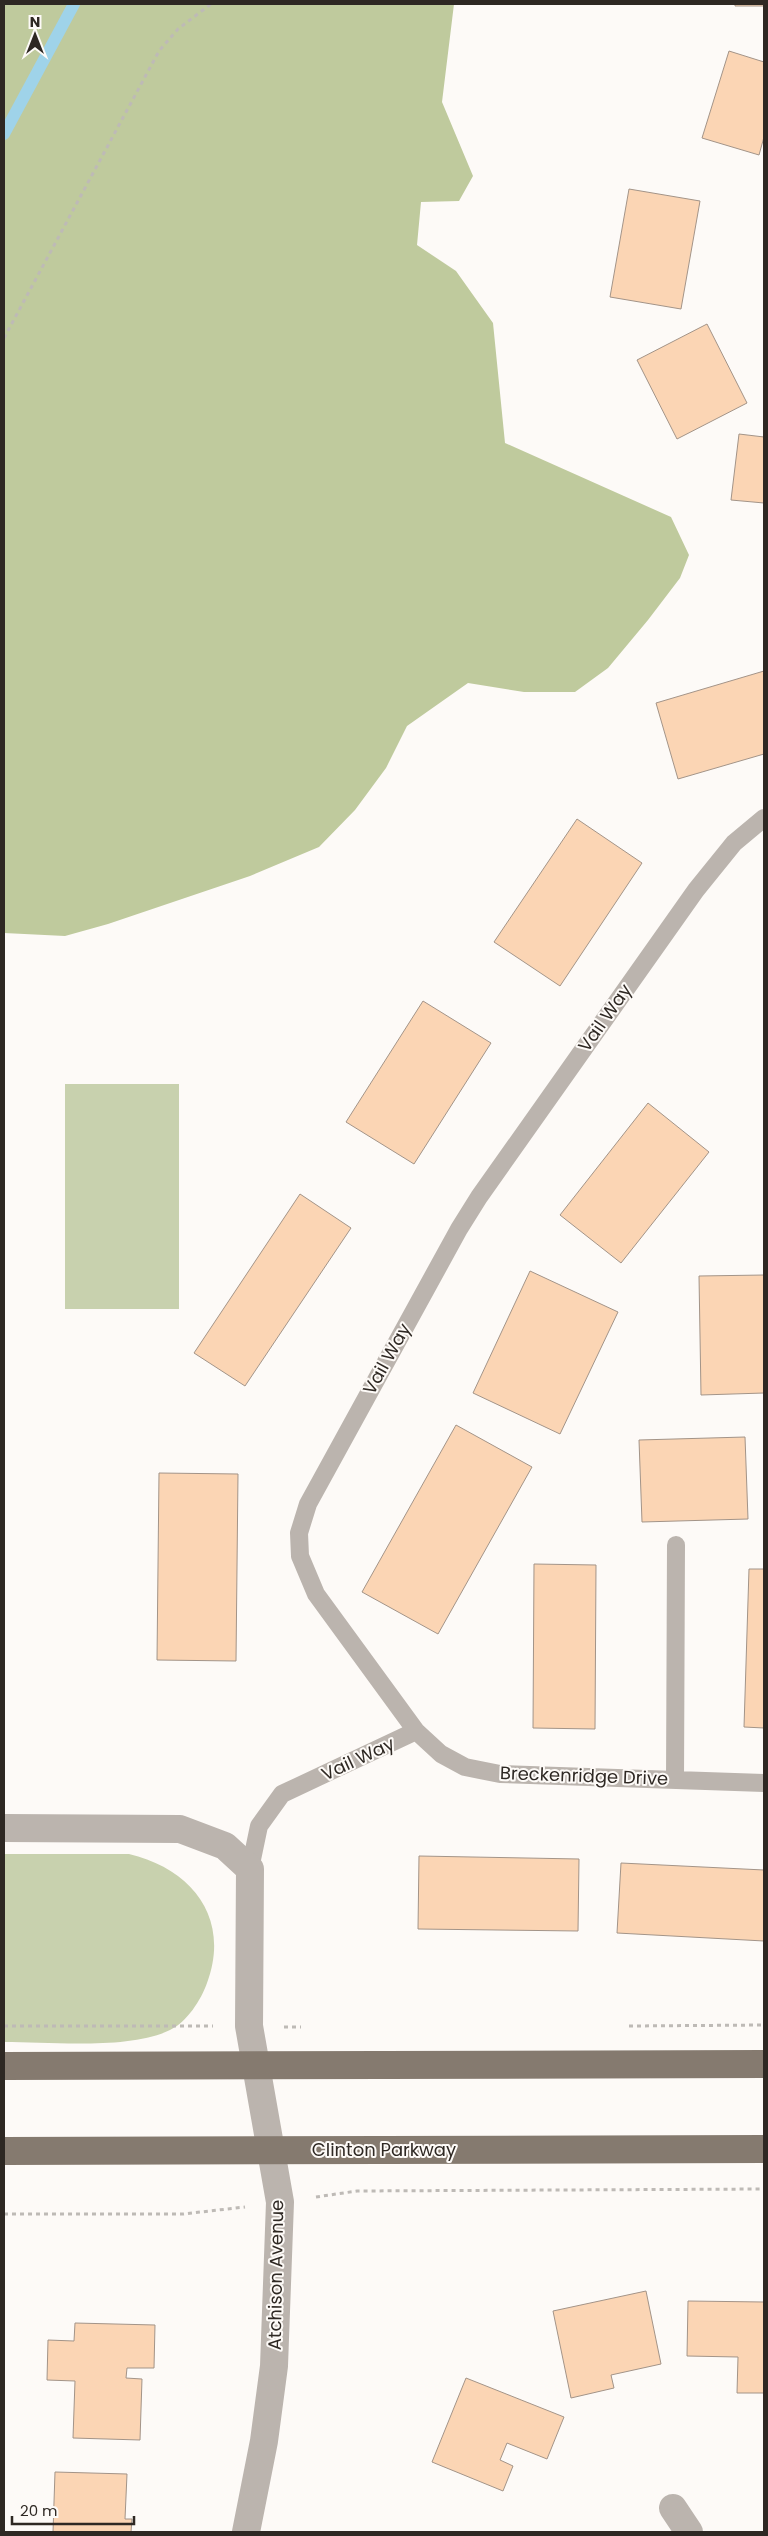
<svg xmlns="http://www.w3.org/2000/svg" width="768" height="2536" font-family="Poppins,sans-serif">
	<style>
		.green { fill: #c8d1ae }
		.forest { fill: #bfca9d }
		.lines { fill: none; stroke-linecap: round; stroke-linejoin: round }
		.stream { stroke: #9fd3e9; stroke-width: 12 }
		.building { fill: #fbd5b4; stroke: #a39488 }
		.path { stroke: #bebab6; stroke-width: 3; stroke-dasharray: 4 4; stroke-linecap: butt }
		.service { stroke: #bbb4ae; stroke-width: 18 }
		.minor { stroke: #bbb4ae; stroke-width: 28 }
		.primary { stroke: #857a6f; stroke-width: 28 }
		.labels { text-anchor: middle; stroke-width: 4; stroke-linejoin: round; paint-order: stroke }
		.street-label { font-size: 18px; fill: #2e2823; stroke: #fdfaf7 }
	</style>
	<rect width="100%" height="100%" fill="#fdfaf7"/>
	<path class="green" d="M65 1084H179V1309H65Z
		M4 1854H129C192 1869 231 1918 207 1983 201 2000 187 2022 170 2030 130 2050 50 2042 4 2042Z"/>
	<path class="forest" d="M4 4H454L442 102 473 176 459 201 421 202 417 245 456 271 493 323 505 443 671 517 689 555 680 578 648 620 608 668 575 692H524L468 683 407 726 386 768 355 810 319 847 250 876 108 924 65 936 4 933Z"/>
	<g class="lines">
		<path class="stream" d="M4 134 74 4"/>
	</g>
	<path class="building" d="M735 4H764V6H735Z
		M729 51 764 62V137L759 155 702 138Z
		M629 189 700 201 681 309 610 297Z
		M707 324 747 403 677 439 637 360Z
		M739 434 764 437V503L731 500Z
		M764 671V754L678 779 656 703Z
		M577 819 642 863 560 986 494 942Z
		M423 1001 491 1043 414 1164 346 1122Z
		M648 1103 709 1152 621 1263 560 1215Z
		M300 1194 351 1228 245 1386 194 1353Z
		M530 1271 618 1312 560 1434 473 1393Z
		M764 1275V1393L701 1395 699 1276Z
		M456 1425 532 1467 438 1634 362 1592Z
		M745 1437 748 1519 642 1522 639 1440Z
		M159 1473 238 1474 236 1661 157 1660Z
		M534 1564 596 1565 595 1729 533 1728Z
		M749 1569H764V1728L744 1727Z
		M419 1856 579 1859 578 1931 418 1929Z
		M621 1863 764 1870V1941L617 1933Z
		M646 2291 661 2364 611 2375 614 2388 571 2398 553 2311Z
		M688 2301 764 2302V2393H737L738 2357 687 2356Z
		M75 2323 155 2325 154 2368H127L126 2378 142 2379 140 2440 73 2438 75 2381 47 2380 48 2340 74 2341Z
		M466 2378 564 2417 547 2459 507 2443 500 2460 513 2466 503 2491 432 2462Z
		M55 2472 127 2474 125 2519H132L131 2532H53Z"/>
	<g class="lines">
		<path class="path" d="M4 338 159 51 178 29 211 4
			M4 2026H213
			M629 2026 764 2025
			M284 2027H301
			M316 2197 357 2191 764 2189
			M4 2214H183L245 2207"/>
		<path class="service" d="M416 1731 441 1754 465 1767 500 1774 764 1783
			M675 1780 676 1545
			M250 1869 259 1826 282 1794 416 1731 316 1594 300 1556 299 1533 308 1504 459 1229 479 1197 696 890 734 843 764 818"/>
		<path class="minor" d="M4 1828 180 1829 225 1846 250 1869 249 2026 280 2202 274 2366 264 2441 246 2532
			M673 2508 689 2532"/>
		<path class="primary" d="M4 2066 764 2064
			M4 2151 764 2149"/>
	</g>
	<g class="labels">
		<g class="street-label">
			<text transform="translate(605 1018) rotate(-55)" y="6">Vail Way</text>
			<text transform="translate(387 1359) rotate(-61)" y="6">Vail Way</text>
			<text transform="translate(358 1759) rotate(-25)" y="6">Vail Way</text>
			<text transform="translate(584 1776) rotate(2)" y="6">Breckenridge Drive</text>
			<text x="384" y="2156">Clinton Parkway</text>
			<text transform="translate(276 2275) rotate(-89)" y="6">Atchison Avenue</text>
		</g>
	</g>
	<rect width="768" height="2536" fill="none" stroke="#2e2823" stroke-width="10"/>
	<g transform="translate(35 35)" stroke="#fdfaf7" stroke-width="4" paint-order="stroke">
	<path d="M0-4L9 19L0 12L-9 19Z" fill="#2e2823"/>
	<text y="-8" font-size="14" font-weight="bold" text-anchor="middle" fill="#2e2823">N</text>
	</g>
	<path d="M12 2516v8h122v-8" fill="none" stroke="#2e2823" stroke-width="2.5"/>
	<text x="20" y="2516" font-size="15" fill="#2e2823" stroke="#fdfaf7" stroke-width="4" paint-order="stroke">20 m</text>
</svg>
